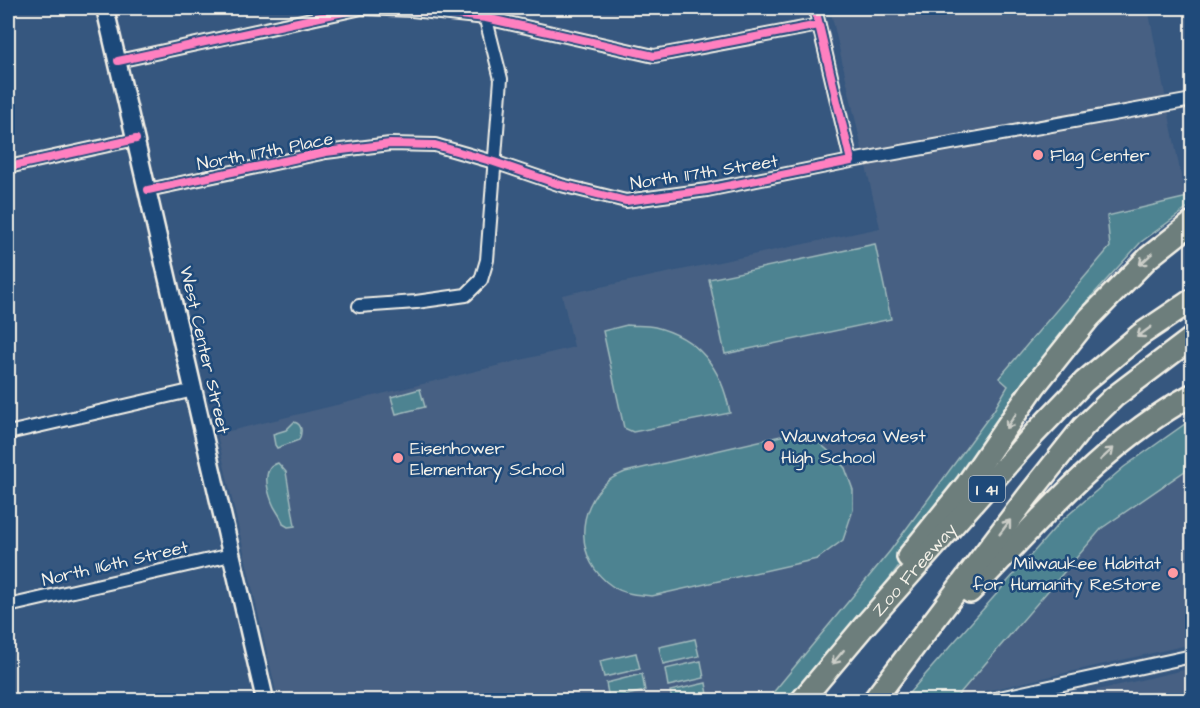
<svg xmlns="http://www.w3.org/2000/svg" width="1200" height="708" font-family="'Architects Daughter',sans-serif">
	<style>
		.built { fill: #466083 }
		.green { fill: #4e8391; stroke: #a1babc; stroke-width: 1.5 }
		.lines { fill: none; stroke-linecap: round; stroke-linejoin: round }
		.street-casing { stroke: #f4f1e8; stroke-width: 16 }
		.secondary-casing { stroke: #f4f1e8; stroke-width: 21 }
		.highway-casing { stroke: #f4f1e8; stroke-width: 26 }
		.street { stroke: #1f4a7a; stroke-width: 12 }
		.secondary { stroke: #1f4a7a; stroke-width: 16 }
		.highway { stroke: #6d7e7c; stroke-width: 21 }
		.cycleway-casing { stroke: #1f4a7a; stroke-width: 11 }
		.cycleway { stroke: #ff80c0; stroke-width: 8 }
		.oneway { stroke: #cccec8 }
		.poi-dot { fill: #ff9aa2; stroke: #1f4a7a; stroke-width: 2 }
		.labels { text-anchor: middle; stroke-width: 5; stroke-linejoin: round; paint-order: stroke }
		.shield { fill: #1f4a7a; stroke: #b4bfc7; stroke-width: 1.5 }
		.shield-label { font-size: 16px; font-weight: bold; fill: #f4f1e8 }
		.street-label { font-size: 18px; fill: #f4f1e8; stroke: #1f4a7a }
		.poi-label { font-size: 18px; fill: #f4f1e8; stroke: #1f4a7a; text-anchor: start }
	</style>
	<rect width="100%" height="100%" fill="#36577f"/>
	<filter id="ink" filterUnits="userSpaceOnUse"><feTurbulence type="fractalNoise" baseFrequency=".0167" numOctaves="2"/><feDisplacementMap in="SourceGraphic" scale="12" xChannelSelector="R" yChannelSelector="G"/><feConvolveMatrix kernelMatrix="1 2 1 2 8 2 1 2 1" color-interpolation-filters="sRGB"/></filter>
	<g filter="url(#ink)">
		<path class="built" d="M830 8H1148L1185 196 1192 183V195L1108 216 1110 247 1000 378 1008 386 994 410 890 551 767 700H278L217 434 574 347 562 295 880 228Z
			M1192 466V644L956 698 1102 528Z
			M1192 668V700H1055Z"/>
		<path class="green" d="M1192 196V205L1141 242 1079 310 1011 415 857 622 793 700H767L890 551 994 410 1008 386 999 378 1110 247 1107 216Z
			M875 244 891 319 725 354 709 279Z
			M627 325C636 326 646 325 655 327 700 338 722 369 730 413L633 432 624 428 603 331Z
			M420 389 425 407 396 414 391 397Z
			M1192 419V466L1102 528 954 700H903L1060 522 1124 467Z
			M294 422C303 424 302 433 299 440L277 448 275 445 273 434 286 430Z
			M785 435 818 442 832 454 845 468 853 490V510L843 540 817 559 652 596C638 595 623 594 612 586 575 561 575 509 608 481 613 477 619 475 625 472Z
			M278 463 286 472 295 526 288 527 283 524C281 515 275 511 272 502 267 489 261 468 278 463Z
			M695 639 699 656 663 664 659 647Z
			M636 653 640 669 604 677 600 661Z
			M701 661 704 678 668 686 665 669Z
			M642 674 645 691 609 699 606 683Z
			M706 683 709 700H672L670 691Z"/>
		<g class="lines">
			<g class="street-casing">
				<path id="street" d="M815 8 851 161
					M118 61 362 8 412 10 486 18 654 56 819 25
					M8 167 136 139
					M148 190 326 152 390 144 435 145 494 162 561 185 626 201 707 190 851 161 1192 100
					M359 306 416 302 466 295 481 280 487 260 501 79 483 8
					M8 433 194 390
					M8 606 231 555
					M990 700 1192 656"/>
			</g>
			<g class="secondary-casing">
				<path id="secondary" d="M105 8 265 700"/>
			</g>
			<g class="highway-casing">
				<g id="highway">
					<path d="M908 557 967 484 1034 387 1089 318 1149 257 1192 223"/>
					<path d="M970 592C1039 521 1104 443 1192 395"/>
					<path id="s1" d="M802 700 865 625 1034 434 1084 382 1140 335 1192 300"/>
					<path d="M874 700 1028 496 1083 427 1114 397 1192 338"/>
				</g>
			</g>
			<use href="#street" class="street"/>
			<use href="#secondary" class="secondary"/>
			<use href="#highway" class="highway"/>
			<g class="cycleway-casing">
				<path id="cycleway" d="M118 61 362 8 412 10 486 18 654 56 819 25
					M8 167 136 139
					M148 190 326 152 390 144 435 145 494 162 561 185 626 201 707 190 851 161 815 8"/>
			</g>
			<use href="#cycleway" class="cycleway"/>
		</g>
		<defs><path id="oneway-shaft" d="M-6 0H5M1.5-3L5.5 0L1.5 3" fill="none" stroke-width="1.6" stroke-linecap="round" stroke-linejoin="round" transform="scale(1.5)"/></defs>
		<g class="oneway">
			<use href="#oneway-shaft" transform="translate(1146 259) rotate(138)"/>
			<use href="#oneway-shaft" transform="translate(1144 332) rotate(144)"/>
			<use href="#oneway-shaft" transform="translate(1011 421) rotate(125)"/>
			<use href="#oneway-shaft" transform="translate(1107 454) rotate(-42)"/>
			<use href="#oneway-shaft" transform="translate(1005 527) rotate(-53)"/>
			<use href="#oneway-shaft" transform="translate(838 657) rotate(130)"/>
		</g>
	</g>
	<g class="poi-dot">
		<circle cx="1038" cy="155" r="6"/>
		<circle cx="769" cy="446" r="6"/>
		<circle cx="398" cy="458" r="6"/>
		<circle cx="1173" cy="573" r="6"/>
	</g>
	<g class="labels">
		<rect class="shield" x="969" y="476" width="36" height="26" rx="4.5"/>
		<g class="shield-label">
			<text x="987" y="495">I 41</text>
		</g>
		<g class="street-label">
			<text transform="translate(265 151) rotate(-11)" y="6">North 117th Place</text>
			<text transform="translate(704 172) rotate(-9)" y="6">North 117th Street</text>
			<text transform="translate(205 350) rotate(77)" y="6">West Center Street</text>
			<text transform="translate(115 563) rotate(-13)" y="6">North 116th Street</text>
			<text dy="6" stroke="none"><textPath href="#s1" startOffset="172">Zoo Freeway</textPath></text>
		</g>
		<g class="poi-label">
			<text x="1050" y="161">Flag Center</text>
			<text x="781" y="442">Wauwatosa West<tspan x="781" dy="21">High School</tspan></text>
			<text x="410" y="454">Eisenhower<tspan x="410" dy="21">Elementary School</tspan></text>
			<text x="1161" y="569" text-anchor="end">Milwaukee Habitat<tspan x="1161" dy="21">for Humanity ReStore</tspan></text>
		</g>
	</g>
	<rect width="1200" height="708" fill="none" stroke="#1f4a7a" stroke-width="30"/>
	<rect x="15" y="15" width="1170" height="678" fill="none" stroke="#f4f1e8" stroke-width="2" filter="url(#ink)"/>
</svg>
